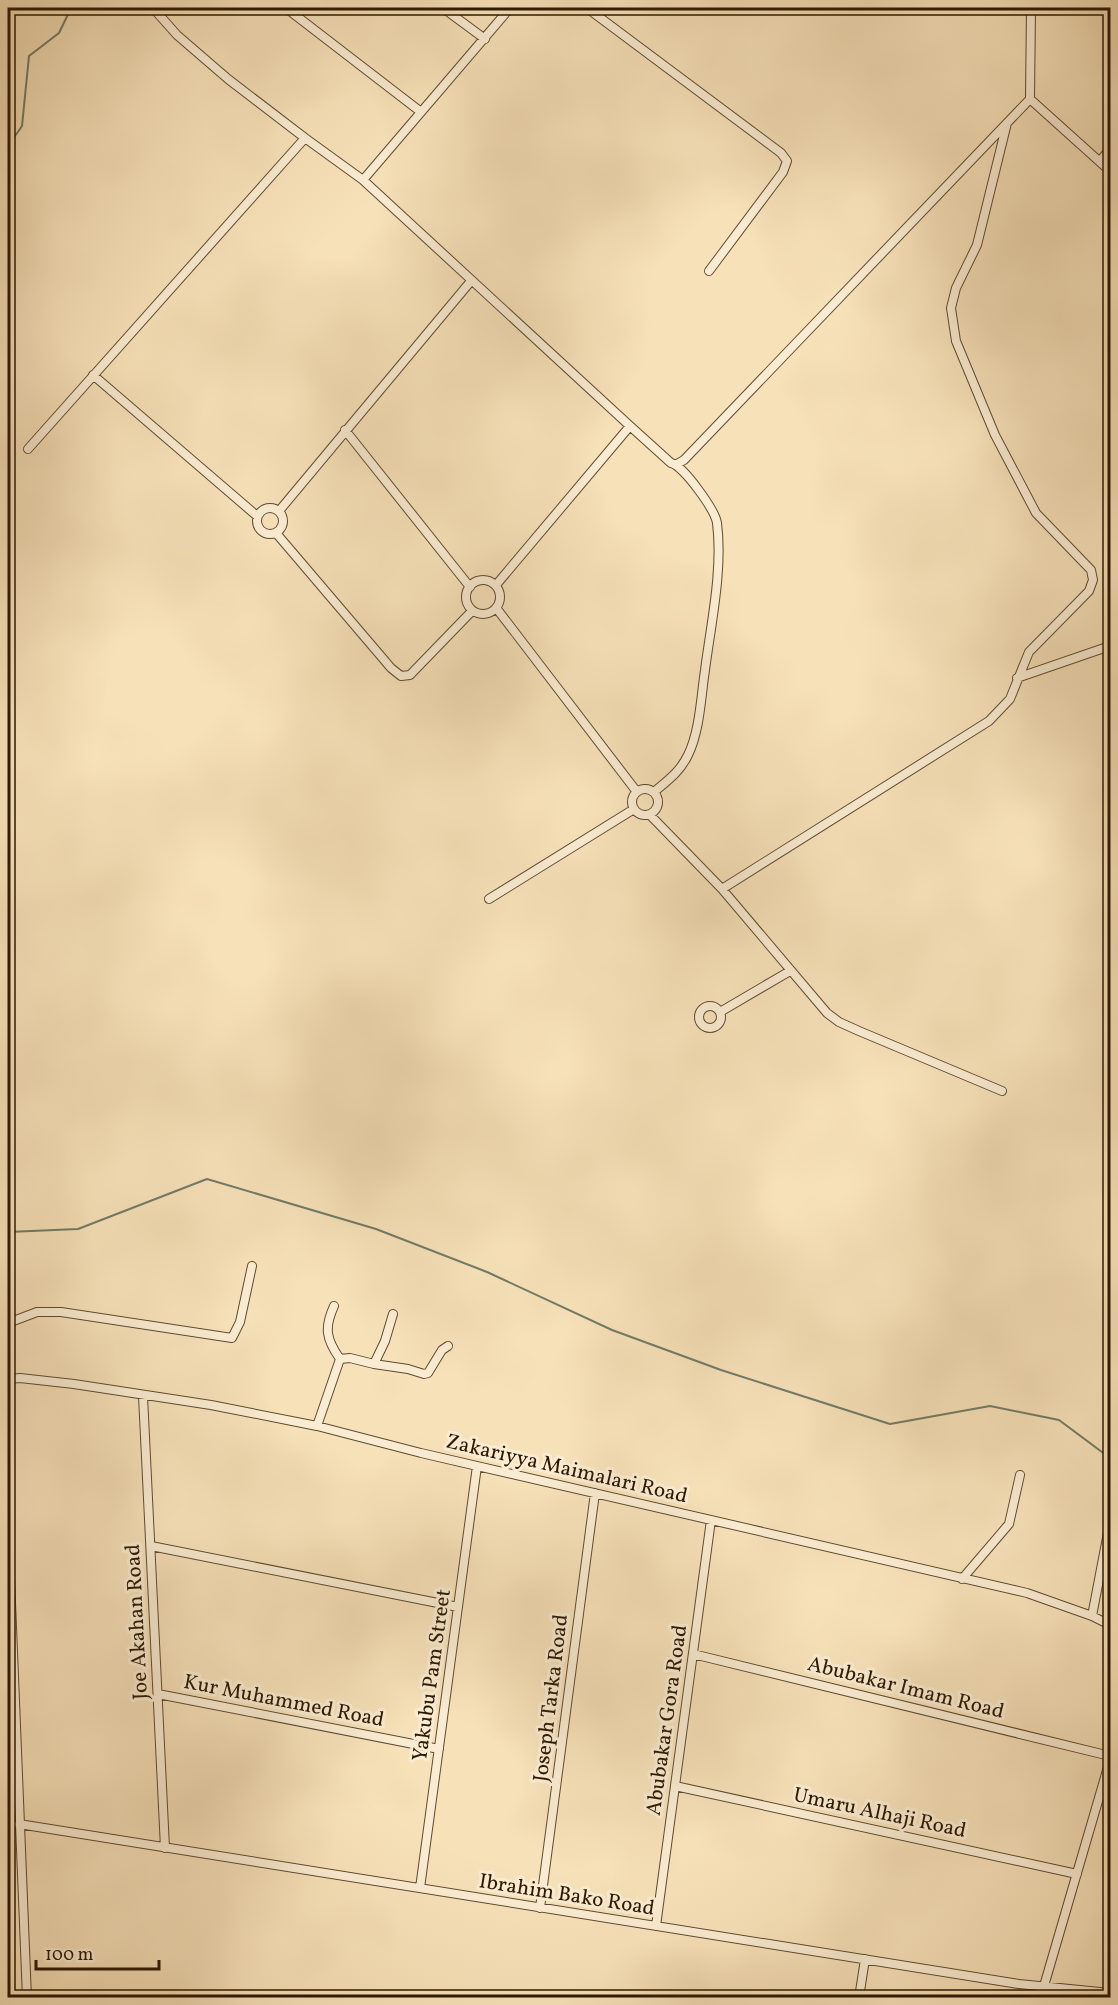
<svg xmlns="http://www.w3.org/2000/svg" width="1118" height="2005" font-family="Vollkorn,serif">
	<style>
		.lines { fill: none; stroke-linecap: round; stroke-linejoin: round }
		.stream { stroke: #707c67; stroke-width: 2 }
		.street-casing { stroke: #5f4b2f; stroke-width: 10 }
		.street { stroke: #faecd2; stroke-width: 8 }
		.labels { text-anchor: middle; stroke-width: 6; stroke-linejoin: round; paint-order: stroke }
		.street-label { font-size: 21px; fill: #2c1901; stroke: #faecd2 }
	</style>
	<rect width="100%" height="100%" fill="#f7e1b9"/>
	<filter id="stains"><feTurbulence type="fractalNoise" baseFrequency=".00333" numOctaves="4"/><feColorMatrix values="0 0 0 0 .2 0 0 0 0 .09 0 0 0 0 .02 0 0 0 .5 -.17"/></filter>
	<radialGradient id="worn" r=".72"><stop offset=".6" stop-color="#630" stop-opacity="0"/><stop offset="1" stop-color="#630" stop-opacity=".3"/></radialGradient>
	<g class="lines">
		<path class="stream" d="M8 146 22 126 29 56 59 33 71 8
			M8 1232 78 1229 207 1179 376 1229 487 1272 612 1330 721 1370 890 1424 990 1406 1059 1420 1110 1458"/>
		<g class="street-casing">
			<path id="street" d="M153 8 177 35 228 79 305 138 363 180 630 426 671 463C683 465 715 510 717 523 723 569 711 624 705 670 701 696 700 731 688 755 680 772 667 781 654 792
				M286 8 421 112
				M443 8 485 39
				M587 8 781 153 787 161 783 172 709 271
				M1031 8 1030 99 1110 171
				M1100 161 1110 149
				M363 180 510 8
				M93 375 257 516
				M345 430 470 587
				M28 449 305 138
				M677 464 684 460 1030 99
				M257 521a13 13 0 1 1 26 0a13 13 0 1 1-26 0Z
				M279 511 471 281
				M276 533 391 668 401 676 410 675 472 611
				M466 597a17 17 0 1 1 34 0a17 17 0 1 1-34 0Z
				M496 585 630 426
				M497 609 637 792
				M1017 678 1110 646
				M632 802a13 13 0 1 1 26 0a13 13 0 1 1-26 0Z
				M650 815 722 889 827 1013 839 1022 859 1031 1002 1091
				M722 889 989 721 1010 699 1029 652 1089 591 1093 580 1091 570 1036 513 995 435 956 341 951 308 956 288 977 245 1007 123
				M489 899 634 809
				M699 1017a11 11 0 1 1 22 0a11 11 0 1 1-22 0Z
				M720 1012 790 971
				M334 1306C324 1328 326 1339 340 1359
				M393 1314 385 1341 374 1364 408 1369 424 1374 428 1373 442 1350 448 1346
				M8 1323 37 1312H61L232 1338 240 1322 252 1266
				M8 1379 20 1378 74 1384 211 1405 317 1426 421 1453 1027 1593 1092 1616 1110 1625
				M143 1396 165 1848
				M317 1426 340 1359 350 1358 374 1364
				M8 1528 27 1998
				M151 1546 458 1607
				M962 1579 1009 1524 1020 1475
				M1092 1616 1110 1522
				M693 1654 1110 1756
				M158 1694 439 1749
				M675 1786 1077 1874
				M19 1824 1019 1984 1110 1993
				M420 1888 477 1466
				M540 1908 595 1493
				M656 1926 711 1520
				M1044 1986 1110 1760
				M859 1998 865 1959"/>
		</g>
		<use href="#street" class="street"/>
	</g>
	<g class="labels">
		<g class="street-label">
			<text transform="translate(567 1468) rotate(13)" y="7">Zakariyya Maimalari Road</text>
			<text transform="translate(136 1622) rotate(-93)" y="7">Joe Akahan Road</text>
			<text transform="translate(431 1675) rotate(-82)" y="7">Yakubu Pam Street</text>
			<text transform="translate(906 1687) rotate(14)" y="7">Abubakar Imam Road</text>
			<text transform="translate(550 1698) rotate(-83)" y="7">Joseph Tarka Road</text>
			<text transform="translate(284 1700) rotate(11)" y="7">Kur Muhammed Road</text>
			<text transform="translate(666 1720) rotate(-82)" y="7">Abubakar Gora Road</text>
			<text transform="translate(880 1812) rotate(12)" y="7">Umaru Alhaji Road</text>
			<text transform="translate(567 1894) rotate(9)" y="7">Ibrahim Bako Road</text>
		</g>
	</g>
	<rect width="1118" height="2005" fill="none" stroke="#f7e1b9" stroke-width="30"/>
	<rect x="9" y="9" width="1100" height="1987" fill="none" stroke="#2c1901" stroke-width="3"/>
	<rect x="15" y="15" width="1088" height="1975" fill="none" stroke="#2c1901" stroke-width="1.5"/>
	<path d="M36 1960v9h123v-9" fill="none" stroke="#2c1901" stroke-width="3"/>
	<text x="45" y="1960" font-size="18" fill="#2c1901" stroke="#faecd2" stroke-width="4.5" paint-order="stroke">100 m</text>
	<rect width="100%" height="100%" filter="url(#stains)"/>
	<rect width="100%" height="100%" fill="url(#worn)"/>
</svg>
